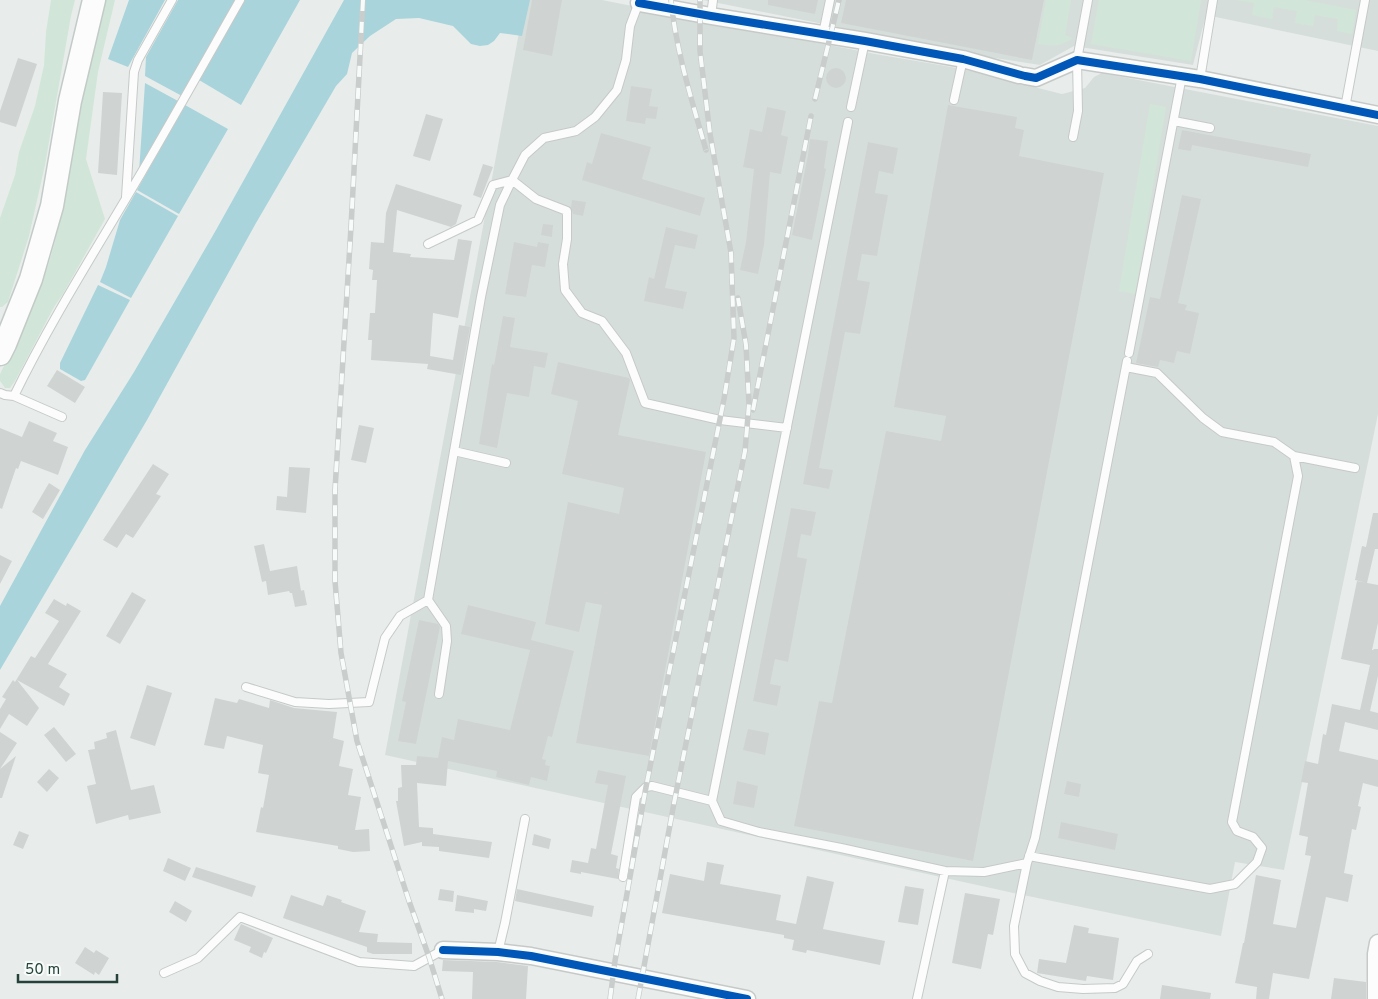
<svg xmlns="http://www.w3.org/2000/svg" width="1378" height="999" font-family="Overpass,sans-serif">
	<style>
		.built { fill: #d6dedb }
		.green { fill: #d1e6d8 }
		.water { fill: #a9d4db }
		.building { fill: #cfd4d2 }
		.lines { fill: none; stroke-linecap: round; stroke-linejoin: round }
		.service-casing { stroke: #c5cac8; stroke-width: 10 }
		.minor-casing { stroke: #c5cac8; stroke-width: 19 }
		.secondary-casing { stroke: #c3cbc8; stroke-width: 25 }
		.service { stroke: #fcfcfc; stroke-width: 8 }
		.minor { stroke: #fcfcfc; stroke-width: 16 }
		.secondary { stroke: #fcfcfc; stroke-width: 22 }
		.rail-casing { stroke: #c9cdcc; stroke-width: 5.5 }
		.rail { stroke: #f7fbf9; stroke-width: 4; stroke-dasharray: 11; stroke-linecap: butt }
		.cycleway-casing { stroke: #f7fbf9; stroke-width: 11 }
		.cycleway { stroke: #0057b8; stroke-width: 8 }
	</style>
	<rect width="100%" height="100%" fill="#e8edeb"/>
	<path class="built" d="M525 0H602L875 54 946 66 996 76 1010 81 1062 94 1085 88 1094 77 1102 73 1378 126V414L1284 870 1235 862 1221 936 1023 895 385 755Z
		M703 0H1378V51L1206 15 1193 65 1074 46 1040 65 988 57Z"/>
	<path class="green" d="M51 0H75L71 16 45 165 29 236 8 302 2 307H0V218L15 175 19 152 35 106 44 65 46 32Z
		M101 0H115L98 72 86 159 105 219 63 294 54 307 15 381 10 388H5L0 381V374C16 342 32 311 44 277 61 231 67 180 75 131 83 87 92 44 101 0Z
		M1046 0H1071L1065 35 1072 38C1060 47 1052 46 1038 44Z
		M1099 0H1201L1191 61 1091 44Z
		M1236 0H1304L1356 10 1352 34 1337 31 1338 19 1315 15 1313 26 1295 23 1297 11 1274 7 1272 19 1252 15 1254 3Z
		M1150 104 1166 107 1135 294 1119 291Z"/>
	<path class="water" d="M129 0H165L128 67 108 59Z
		M178 0H235L182 96 145 76 146 57Z
		M245 0H300L241 105 199 80Z
		M344 0H530L522 36 500 33 494 41 488 45 480 46 471 44 453 26 419 18 396 19 370 36 352 53 347 74 336 86 256 223 147 420 0 670V606L85 450 134 372 216 230Z
		M145 83 178 101 139 172Z
		M185 105 228 129 179 214 137 190Z
		M136 192 178 216 131 298 100 282 106 267 120 220Z
		M98 285 130 300 85 380 81 381 60 369V363Z"/>
	<path class="building" d="M532 0H562L552 56 523 50Z
		M768 0H818L815 14 768 5Z
		M846 0H1044L1032 60 841 23Z
		M18 58 37 64 16 127 0 122V111Z
		M826 78a10 10 0 1 1 20 0a10 10 0 1 1-20 0Z
		M631 86 652 89 649 106 658 107 656 119 646 118 645 124 626 121Z
		M103 92 122 93 117 175 98 173Z
		M948 105 1017 117 1015 128 1024 130 1019 156 1104 173 973 861 794 826 819 701 832 703 886 431 941 441 946 416 894 407Z
		M767 107 786 111 781 135 788 137 781 174 770 172 764 245 758 274 740 270 746 242 754 169 743 167 750 129 762 132Z
		M426 114 443 119 430 161 413 156Z
		M1182 130 1311 154 1308 167 1192 145 1191 151 1178 149Z
		M601 133 651 147 642 179 705 198 700 216 582 180 587 162 592 164Z
		M810 139 828 141 824 168 826 169 812 240 792 235 808 155Z
		M868 142 898 148 893 174 879 171 875 193 888 195 877 256 862 254 857 280 870 282 860 334 845 332 819 468 833 470 829 489 803 484Z
		M483 164 493 167 481 198 473 195Z
		M396 184 462 205 456 224 451 227 397 210 393 252 411 254 410 257 454 260 458 239 472 241 458 318 433 313 430 356 453 360 459 325 470 327 461 375 427 369 428 364 371 360 372 340H368L370 313H375L377 280H372L373 270 369 269 371 242 384 243 386 213Z
		M1182 195 1201 199 1178 303 1187 305 1185 310 1199 313 1190 354 1177 351 1174 363 1160 360 1158 367 1136 363 1150 297 1160 299Z
		M572 200 586 202 583 216 573 214 571 207Z
		M543 224 553 225 552 237 541 235Z
		M666 227 698 235 695 249 675 245 665 288 687 292 683 309 644 301 649 277 654 279Z
		M514 242 537 247 538 242 549 244 545 267 532 265 526 297 505 294Z
		M503 316 515 318 510 347 548 353 545 368 534 366 529 397 507 393 497 448 479 444 492 364 494 365Z
		M558 362 629 378 630 380 618 435 706 452 649 756 576 743 602 605 586 602 579 632 545 624 568 502 619 514 624 488 562 474 578 401 551 394Z
		M57 370 85 387 75 403 47 386Z
		M29 421 57 433 53 441 68 447 58 475 21 461 18 469 16 468 2 509 0 508V428L22 437Z
		M359 425 374 428 366 463 351 460Z
		M153 464 169 474 156 494 161 496 133 538 126 534 117 548 103 540Z
		M289 467 310 468 306 513 276 510 277 496 287 497Z
		M49 483 60 490 43 519 32 512Z
		M791 508 816 512 811 536 801 534 797 557 807 559 788 662 775 659 770 684 781 686 777 706 753 701Z
		M1373 513H1378V549H1375L1367 583 1355 580 1362 546 1366 547Z
		M264 544 270 571 297 566 301 591 295 592 304 590 307 605 295 607 292 593H290L289 591 268 595 266 581 262 582 254 546Z
		M0 555 12 561 0 584Z
		M1357 581 1378 585V623L1372 650H1373L1374 649H1378V676L1370 711 1378 713V730L1345 722 1339 751 1378 760V787L1363 783 1358 806 1361 807 1356 830 1352 829 1344 873 1353 875 1348 902 1326 897 1309 979 1273 973 1269 999H1256L1257 987 1235 983 1243 943H1244L1256 875 1281 880 1273 924 1296 928 1311 856 1305 855 1308 837 1299 835 1308 783 1301 782 1305 761 1318 764 1323 734 1326 735 1332 704 1360 710 1370 665 1341 659Z
		M132 592 146 600 120 644 106 636Z
		M54 599 66 606 67 603 81 611 48 664 67 674 59 687 70 694 64 706 17 680 39 708 27 726 9 714 0 729V709L6 699 2 697 13 680 15 682 31 656 35 658 59 621 45 613Z
		M468 605 536 622 531 640 574 651 552 737 548 736 542 759 546 760 545 765 550 766 547 781 531 777 529 785 496 777 497 771 448 761 446 786 417 783 419 827 433 828V834L492 842 489 858 439 851V847L422 846V842L404 846 396 801H398V788L402 787 401 765H416L417 756 438 758 442 737 454 740 458 719 510 730 530 650 461 634Z
		M419 620 438 624 440 627 416 744 398 741 406 702 402 701Z
		M147 685 172 693 155 746 130 738Z
		M215 698 237 703 239 699 269 708 270 700 294 708 337 712 333 738 344 741 339 766 353 769 348 795 361 797 355 830 369 829 370 851 353 852 338 849V846L256 832 261 807 263 808 269 775 258 773 263 745 227 736 224 749 204 745Z
		M54 727 76 754 66 762 44 735Z
		M748 729 769 733 765 755 743 750Z
		M116 730 131 790 154 785 161 813 129 820 128 815 96 824 87 786 96 784 88 750 95 749 94 742 107 738 106 733Z
		M0 732 17 743 0 769Z
		M16 756 2 798H0V769Z
		M49 769 59 778 47 792 37 782Z
		M598 770 626 776 611 854 618 856 616 868 619 869 618 879 581 872V874L570 872 572 860 588 863 591 848 596 849 608 785 595 783Z
		M737 781 758 786 754 808 733 804Z
		M1067 781 1081 784 1079 797 1064 794Z
		M1061 822 1118 834 1115 850 1058 838Z
		M19 831 29 835 23 849 13 845Z
		M534 834 551 839 549 849 532 845Z
		M168 858 191 868 185 881 163 871Z
		M707 862 724 865 720 884 781 895 776 920 796 924 807 876 834 882 823 929 885 941 880 965 807 950 806 953 792 950 794 940 784 938V935L662 913 670 874 704 881Z
		M196 867 256 886 252 897 192 877Z
		M905 886 924 889 918 925 898 922Z
		M440 889 454 891 453 902 438 900Z
		M517 889 594 906 592 917 515 901Z
		M965 893 1000 899 993 935 988 934 981 969 952 963Z
		M291 895 323 906 327 895 342 900 341 902 366 911 359 932 378 934 377 942 412 943V954H373L367 952V947L283 918Z
		M457 895 488 901 486 911 474 909V913L455 911Z
		M175 901 192 911 186 922 169 912Z
		M241 924 273 938 266 953 264 952 262 958 249 952 251 947 234 940Z
		M1074 925 1089 928 1088 933 1119 938 1113 980 1087 976 1086 981 1037 973 1039 959 1066 963Z
		M85 947 94 953 96 950 109 958 99 975 95 972 94 975 75 963Z
		M443 960 497 962 528 966 526 999H472L473 972 442 971Z
		M1334 978 1366 982V999H1331Z
		M1162 985 1211 993 1210 999H1160Z"/>
	<g class="lines">
		<g class="service-casing">
			<path id="service" d="M711 16 713 0
				M823 34 830 0
				M1200 79 1213 0
				M954 100 963 59
				M851 107 865 41
				M1345 108 1365 0
				M1174 121 1210 128
				M1073 137 1078 111 1077 60 1088 0
				M126 197 134 72 138 60 172 0
				M428 244 478 220 493 185 512 180 525 155 544 138 576 131 595 117 617 90 626 60 630 26 639 2
				M1129 353 1182 76
				M0 393 5 395 14 396 62 417
				M14 396C51 320 97 248 140 175 174 117 207 58 240 0
				M454 451 506 463
				M1294 456 1355 468
				M428 600 446 626 447 641 439 694
				M246 687 295 702 329 704 369 702 385 638 400 616 428 600 481 297 500 205 512 180 536 199 567 211V239L563 264 565 290 582 313 602 321 626 353 645 403 720 420 787 428
				M712 801 848 122
				M1029 856 1210 889 1235 884 1257 862 1262 848 1253 837 1237 831 1232 822 1298 476 1294 456 1274 442 1222 432 1203 418 1157 373 1126 367
				M1027 863 1014 926 1015 954 1025 973 1040 981 1058 987 1083 989 1115 988 1123 984 1137 961 1148 954
				M623 877 636 797 646 787 652 786 712 801 721 821 759 832 841 848 945 871 984 872 1027 863 1035 838 1127 361
				M498 952 505 923 525 819
				M164 973 198 958 240 917 359 962 414 966 443 950
				M917 999 945 871"/>
		</g>
		<g class="minor-casing">
			<path id="minor" d="M639 3 711 16 865 41 963 59 1019 75
				M1025 76 1036 78 1077 60 1200 79 1378 115
				M443 950 498 952 531 956 747 999
				M1376 999V954L1378 943"/>
		</g>
		<g class="secondary-casing">
			<path id="secondary" d="M0 354 5 344 31 279 52 206 70 101 94 0"/>
		</g>
		<use href="#service" class="service"/>
		<use href="#minor" class="minor"/>
		<use href="#secondary" class="secondary"/>
		<g class="rail-casing">
			<path id="rail" d="M363 0 351 227 335 490V581L341 653 357 741 409 901 429 957 442 999
				M671 0C676 51 692 101 706 150
				M815 99 839 0
				M753 410 811 116
				M610 999 615 961 646 787 724 399 734 338 731 253 710 134 700 51V0
				M638 999 674 803 745 451 749 404 746 345 738 298"/>
		</g>
		<use href="#rail" class="rail"/>
		<g class="cycleway-casing">
			<path id="cycleway" d="M639 3 711 16 865 41 963 59 1025 76 1036 78 1077 60 1200 79 1378 115
				M443 950 498 952 531 956 747 999"/>
		</g>
		<use href="#cycleway" class="cycleway"/>
	</g>
	<path d="M18 974v8h99v-8" fill="none" stroke="#24423a" stroke-width="2.5"/>
	<text x="25" y="974" font-size="15" fill="#24423a" stroke="#f7fbf9" stroke-width="4" paint-order="stroke">50 m</text>
</svg>
